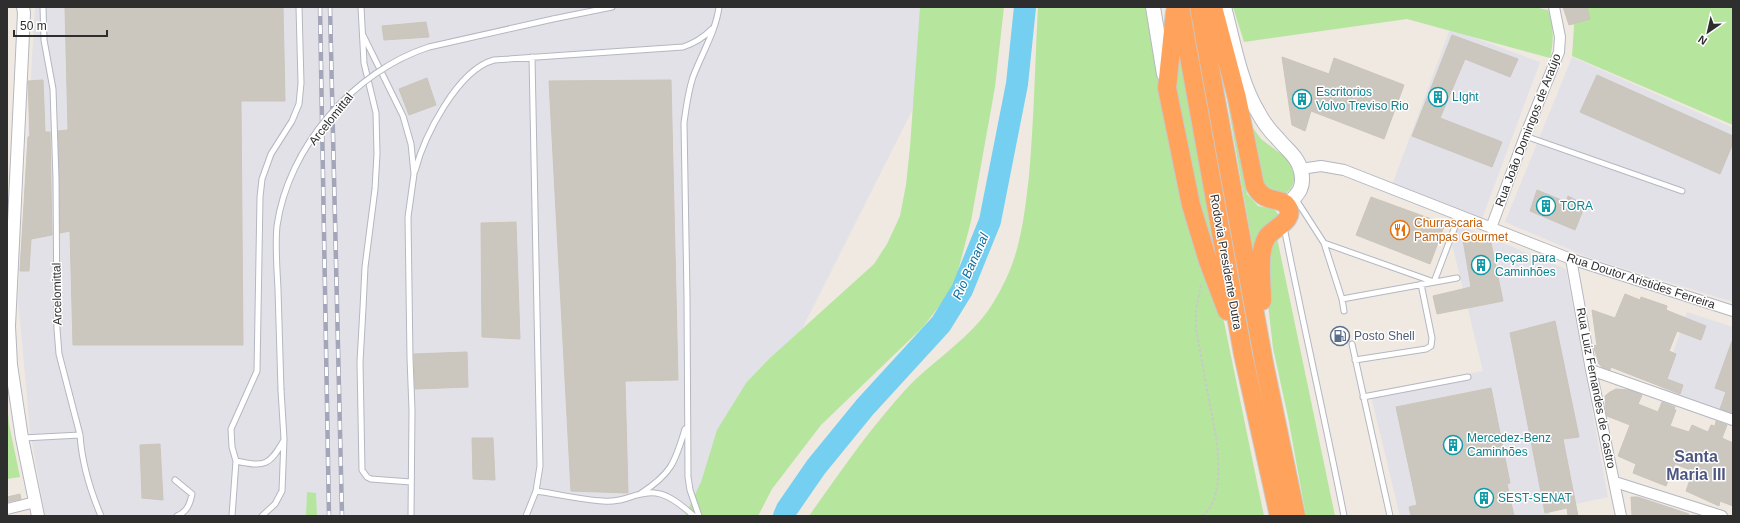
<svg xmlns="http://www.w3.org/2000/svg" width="1740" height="523" font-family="Helvetica,sans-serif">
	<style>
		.industrial { fill: #e3e1e8 }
		.green { fill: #b6e59e }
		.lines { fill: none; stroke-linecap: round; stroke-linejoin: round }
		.river { stroke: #75cff0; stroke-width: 22 }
		.building { fill: #cbc7bf; stroke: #cbc5ba }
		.service-casing { stroke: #b4b7c1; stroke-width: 7 }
		.minor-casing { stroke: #b4b7c1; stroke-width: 12 }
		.tertiary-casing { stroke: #b4b7c1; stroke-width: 14 }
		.secondary-casing { stroke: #b4b7c1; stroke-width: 16 }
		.motorway-casing { stroke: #c9c9c9; stroke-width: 20 }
		.path { stroke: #c9c9c9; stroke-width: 2; stroke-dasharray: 3 2; stroke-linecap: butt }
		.service { stroke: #fff; stroke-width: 5 }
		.minor { stroke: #fff; stroke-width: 10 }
		.tertiary { stroke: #fff; stroke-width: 12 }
		.secondary { stroke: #fff; stroke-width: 14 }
		.motorway { stroke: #ffa35c; stroke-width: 18 }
		.rail-casing { stroke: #a3a6b8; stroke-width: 4.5 }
		.rail { stroke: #fff; stroke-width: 3; stroke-dasharray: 9; stroke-linecap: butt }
		.service-bridge-casing { stroke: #b4b7c1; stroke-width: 7; stroke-linecap: butt }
		.service-bridge { stroke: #fff; stroke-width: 5 }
		.labels { text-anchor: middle; stroke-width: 3; stroke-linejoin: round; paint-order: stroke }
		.culture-label { font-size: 12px; fill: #0d838f; stroke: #fff; text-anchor: start }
		.street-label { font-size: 12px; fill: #2e2e2e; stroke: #fff }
		.food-label { font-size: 12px; fill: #c56008; stroke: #fff; text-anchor: start }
		.service-label { font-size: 12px; fill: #4e5e75; stroke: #fff; text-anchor: start }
		.water-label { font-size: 13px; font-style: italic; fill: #0d6fa3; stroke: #fff }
		.district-label { font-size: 16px; font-weight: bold; fill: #4d5680; stroke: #fff }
	</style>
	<rect width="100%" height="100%" fill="#efe9e1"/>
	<path class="industrial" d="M35 7H947L938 59 708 516H45L30 430 18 299Z
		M1450 29 1540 62 1482 219 1392 185Z
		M1572 57 1733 128V302L1590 258 1505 222Z
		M1459 225 1566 269 1608 497 1549 510 1550 516H1400L1370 392 1483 371 1452 244Z
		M1687 312 1733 327V417L1660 391Z"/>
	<path class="green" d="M920 7H1004L995 87 971 221 957 275 947 296 923 327 821 425 772 489 758 516H685L701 482 717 430 746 383 770 358 874 264 887 244 900 216 906 185 910 147Z
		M1038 7H1147L1204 266 1224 322 1264 516H809C840 472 871 427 908 387 930 364 958 346 979 322 990 310 998 295 1005 281 1021 249 1025 211 1029 176 1034 120 1035 63 1038 7Z
		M1233 7H1534L1548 10C1554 25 1554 42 1550 58L1407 19 1244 42Z
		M1571 7H1733V125L1572 56 1574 27Z
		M1177 36 1229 306 1207 244 1175 92Z
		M1225 88 1247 194 1258 206 1274 209 1278 214 1256 266Z
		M1246 113 1253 128 1261 139 1293 163C1295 177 1297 184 1285 194L1264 190Z
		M1277 238 1335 516H1306L1288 417 1273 348 1268 304V251Z
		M7 402 9 424 20 477 7 479Z
		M307 492 316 493 317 516H306Z"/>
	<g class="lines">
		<path class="river" d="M784 516 787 509 816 467 865 407 941 324 962 290 990 221 1017 84 1025 7"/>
	</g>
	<path class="building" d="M65 7H283L285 101H241L243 345H73L70 231 60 233 58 131 68 130Z
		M1563 7H1587L1590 19 1569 25Z
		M426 22 429 37 384 40 382 26Z
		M1452 35 1518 59 1510 77 1465 59 1440 118 1502 142 1492 167 1412 136Z
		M1282 57 1329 74 1334 58 1404 85 1384 139 1311 111 1305 131 1292 125Z
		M1597 75 1733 136V143L1720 174 1580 112Z
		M427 78 436 105 409 115 399 89Z
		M43 80 45 132H50L52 235 31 239 29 271H20L28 137 30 136 28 81Z
		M671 80 678 380 625 381 628 493 571 491 549 81Z
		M1537 190 1566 202 1568 196 1585 205 1575 230 1530 211Z
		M1371 197 1445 224 1430 264 1356 235Z
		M516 222 520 339 482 337 481 223Z
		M1462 234 1491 243 1503 301 1437 314 1433 296 1471 287Z
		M1625 294 1640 300 1641 297 1667 306 1666 310 1706 326 1701 340 1677 331 1669 351 1676 354 1667 379 1683 385 1680 394 1611 367 1610 370 1602 367 1599 364 1593 345 1597 346 1592 310 1615 318Z
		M1555 321 1579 437 1563 439 1578 516H1568L1567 508 1545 513 1510 333Z
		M1732 341H1733V409L1732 413 1720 409 1726 392 1715 388Z
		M467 352 468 387 415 389 414 354Z
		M1491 388 1510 483 1507 484 1514 516H1411L1409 507 1417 505 1396 407Z
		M1616 389 1630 390 1642 395 1638 404 1658 412 1662 402 1675 407 1674 410H1676L1670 426 1689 432 1692 425 1708 432 1711 425 1715 426 1716 421 1727 425 1722 438 1733 443V506L1720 501 1719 506 1686 491 1693 471 1675 464 1666 486 1633 473 1636 464 1618 456 1630 425 1607 416 1606 411 1605 396 1610 392Z
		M472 438H493L495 480 473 479Z
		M160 444 163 500 142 498 140 445Z
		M20 494 21 499 7 502V497Z
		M1631 497H1638L1689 514 1688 516H1632Z"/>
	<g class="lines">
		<g class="service-casing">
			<path id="service" d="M43 7 44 40 53 89 56 179 57 329 59 354 80 435
				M361 7 364 63 376 113 377 154 375 189 365 267 363 308 360 362 362 470 367 477 371 479 411 482
				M553 19 612 7
				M363 35 403 116 411 144 414 174 408 217 410 358 412 410 411 516
				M1525 136 1682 191
				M415 171C424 137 457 70 494 60L683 47C695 43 703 38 712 29
				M1295 198 1324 243 1434 282 1459 216
				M1284 227C1303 324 1325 419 1344 516
				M1324 243 1342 299
				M1344 311 1342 299 1457 278
				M1352 344 1390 516
				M1355 360 1426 349 1431 346 1432 338 1421 284
				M1363 397 1468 377
				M23 438 80 435C82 464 90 490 101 516
				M236 461C265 467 269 466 284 440
				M175 480 192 494C190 504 187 512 177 516
				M536 491C558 494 581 500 603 501 622 503 632 494 648 493 666 491 681 505 694 516
				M640 494C671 474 675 463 685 429
				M232 516 236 461 232 447 231 429 257 371 260 197 262 179 271 154 292 121 299 104 301 83 299 7
				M262 516 275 504 282 491 284 439 281 390
				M526 516 536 491 540 466 532 57
				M699 516 690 490 688 477 687 297 684 123C686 108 688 92 693 77 701 55 716 31 719 7"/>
		</g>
		<g class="minor-casing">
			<path id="minor" d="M1301 169 1321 166 1344 170 1571 259 1733 311
				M1491 228 1525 136 1559 52 1560 37 1554 7
				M1571 259 1591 370 1621 516
				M1591 370 1733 420
				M1615 482 1722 516
				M7 509 35 502"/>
		</g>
		<g class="tertiary-casing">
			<path id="tertiary" d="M23 7 24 13 9 326 11 365 22 438 38 516"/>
		</g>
		<g class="secondary-casing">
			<path id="secondary" d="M1153 7 1164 74
				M1224 7C1233 40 1240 83 1258 112 1263 122 1270 131 1278 139 1287 150 1298 157 1301 171 1305 188 1298 194 1287 205"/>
		</g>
		<g class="motorway-casing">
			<path id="motorway" d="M1180 7 1243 354 1279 516
				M1199 7 1264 363 1296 516
				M1213 7 1237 98 1255 186C1265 205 1280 196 1287 206 1297 220 1273 228 1267 237 1257 253 1262 282 1262 301
				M1175 12 1167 88 1191 205 1208 261 1227 311"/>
		</g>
		<path class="path" d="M1201 285 1196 309V329C1200 351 1204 373 1208 395 1214 424 1231 495 1202 516"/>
		<use href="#service" class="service"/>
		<use href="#minor" class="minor"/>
		<use href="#tertiary" class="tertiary"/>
		<use href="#secondary" class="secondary"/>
		<use href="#motorway" class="motorway"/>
		<g class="rail-casing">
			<path id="rail" d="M320 7 329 516
				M330 7 342 516"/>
		</g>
		<use href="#rail" class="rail"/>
		<g class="service-bridge-casing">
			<path id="service-bridge" d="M281 390C280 356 279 323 278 289 277 268 275 247 277 226 288 147 354 71 429 47L553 19"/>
		</g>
		<use href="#service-bridge" class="service-bridge"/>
	</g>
	<defs>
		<g id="building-ring" transform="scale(1)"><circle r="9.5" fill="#fff" stroke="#0f9aa8" stroke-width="1.5"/><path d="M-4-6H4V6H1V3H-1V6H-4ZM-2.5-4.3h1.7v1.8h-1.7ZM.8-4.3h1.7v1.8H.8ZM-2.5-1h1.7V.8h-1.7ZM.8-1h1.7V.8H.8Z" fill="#0f9aa8"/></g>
		<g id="restaurant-ring" transform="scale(1)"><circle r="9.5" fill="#fff" stroke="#e8710a" stroke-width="1.5"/><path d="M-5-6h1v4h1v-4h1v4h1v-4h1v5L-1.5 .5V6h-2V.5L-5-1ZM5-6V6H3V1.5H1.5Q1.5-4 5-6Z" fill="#e8710a"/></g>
		<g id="fuel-ring" transform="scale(1)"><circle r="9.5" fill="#fff" stroke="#5c6f8a" stroke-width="1.5"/><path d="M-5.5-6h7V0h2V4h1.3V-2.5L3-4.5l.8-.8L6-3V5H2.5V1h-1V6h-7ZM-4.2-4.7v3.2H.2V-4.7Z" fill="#5c6f8a"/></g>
	</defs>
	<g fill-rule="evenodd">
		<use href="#building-ring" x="1438" y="97"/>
		<use href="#building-ring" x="1302" y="99"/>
		<use href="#building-ring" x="1546" y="206"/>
		<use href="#restaurant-ring" x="1400" y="230"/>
		<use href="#building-ring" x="1481" y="265"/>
		<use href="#fuel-ring" x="1340" y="336"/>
		<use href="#building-ring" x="1453" y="445"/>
		<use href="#building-ring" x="1484" y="498"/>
	</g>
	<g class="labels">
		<g class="culture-label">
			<text x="1316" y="96">Escritorios<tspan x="1316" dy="14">Volvo Treviso Rio</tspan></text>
			<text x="1452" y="101">LIght</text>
			<text x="1560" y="210">TORA</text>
			<text x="1495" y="262">Peças para<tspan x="1495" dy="14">Caminhões</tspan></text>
			<text x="1467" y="442">Mercedez-Benz<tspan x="1467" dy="14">Caminhões</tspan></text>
			<text x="1498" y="502">SEST-SENAT</text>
		</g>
		<g class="street-label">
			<text transform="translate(331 119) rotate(-51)" y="4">Arcelomittal</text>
			<text transform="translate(1528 130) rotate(-69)" y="4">Rua João Domingos de Araújo</text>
			<text transform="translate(1226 262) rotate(80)" y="4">Rodovia Presidente Dutra</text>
			<text transform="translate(1641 281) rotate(18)" y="4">Rua Doutor Aristides Ferreira</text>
			<text transform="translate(57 294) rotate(-91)" y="4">Arcelomittal</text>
			<text transform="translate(1596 388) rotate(79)" y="4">Rua Luiz Fernandes de Castro</text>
		</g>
		<g class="food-label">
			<text x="1414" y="227">Churrascaria<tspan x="1414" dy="14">Pampas Gourmet</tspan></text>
		</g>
		<g class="service-label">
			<text x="1354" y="340">Posto Shell</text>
		</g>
		<g class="water-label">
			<text transform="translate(970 266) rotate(-66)" y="5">Rio Bananal</text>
		</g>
		<g class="district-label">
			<text x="1696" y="462">Santa<tspan x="1696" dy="18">Maria III</tspan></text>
		</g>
	</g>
	<rect width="1740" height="523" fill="none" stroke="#2e2e2e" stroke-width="16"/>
	<g transform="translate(1708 32) rotate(214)" stroke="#ffffff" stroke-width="3" paint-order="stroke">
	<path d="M0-3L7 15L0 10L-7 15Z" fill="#2e2e2e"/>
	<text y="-6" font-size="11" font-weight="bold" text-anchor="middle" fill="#2e2e2e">N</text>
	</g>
	<path d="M14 30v6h93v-6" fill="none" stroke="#2e2e2e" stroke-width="2"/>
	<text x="20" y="30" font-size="12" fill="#2e2e2e" stroke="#ffffff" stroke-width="3" paint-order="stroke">50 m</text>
</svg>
